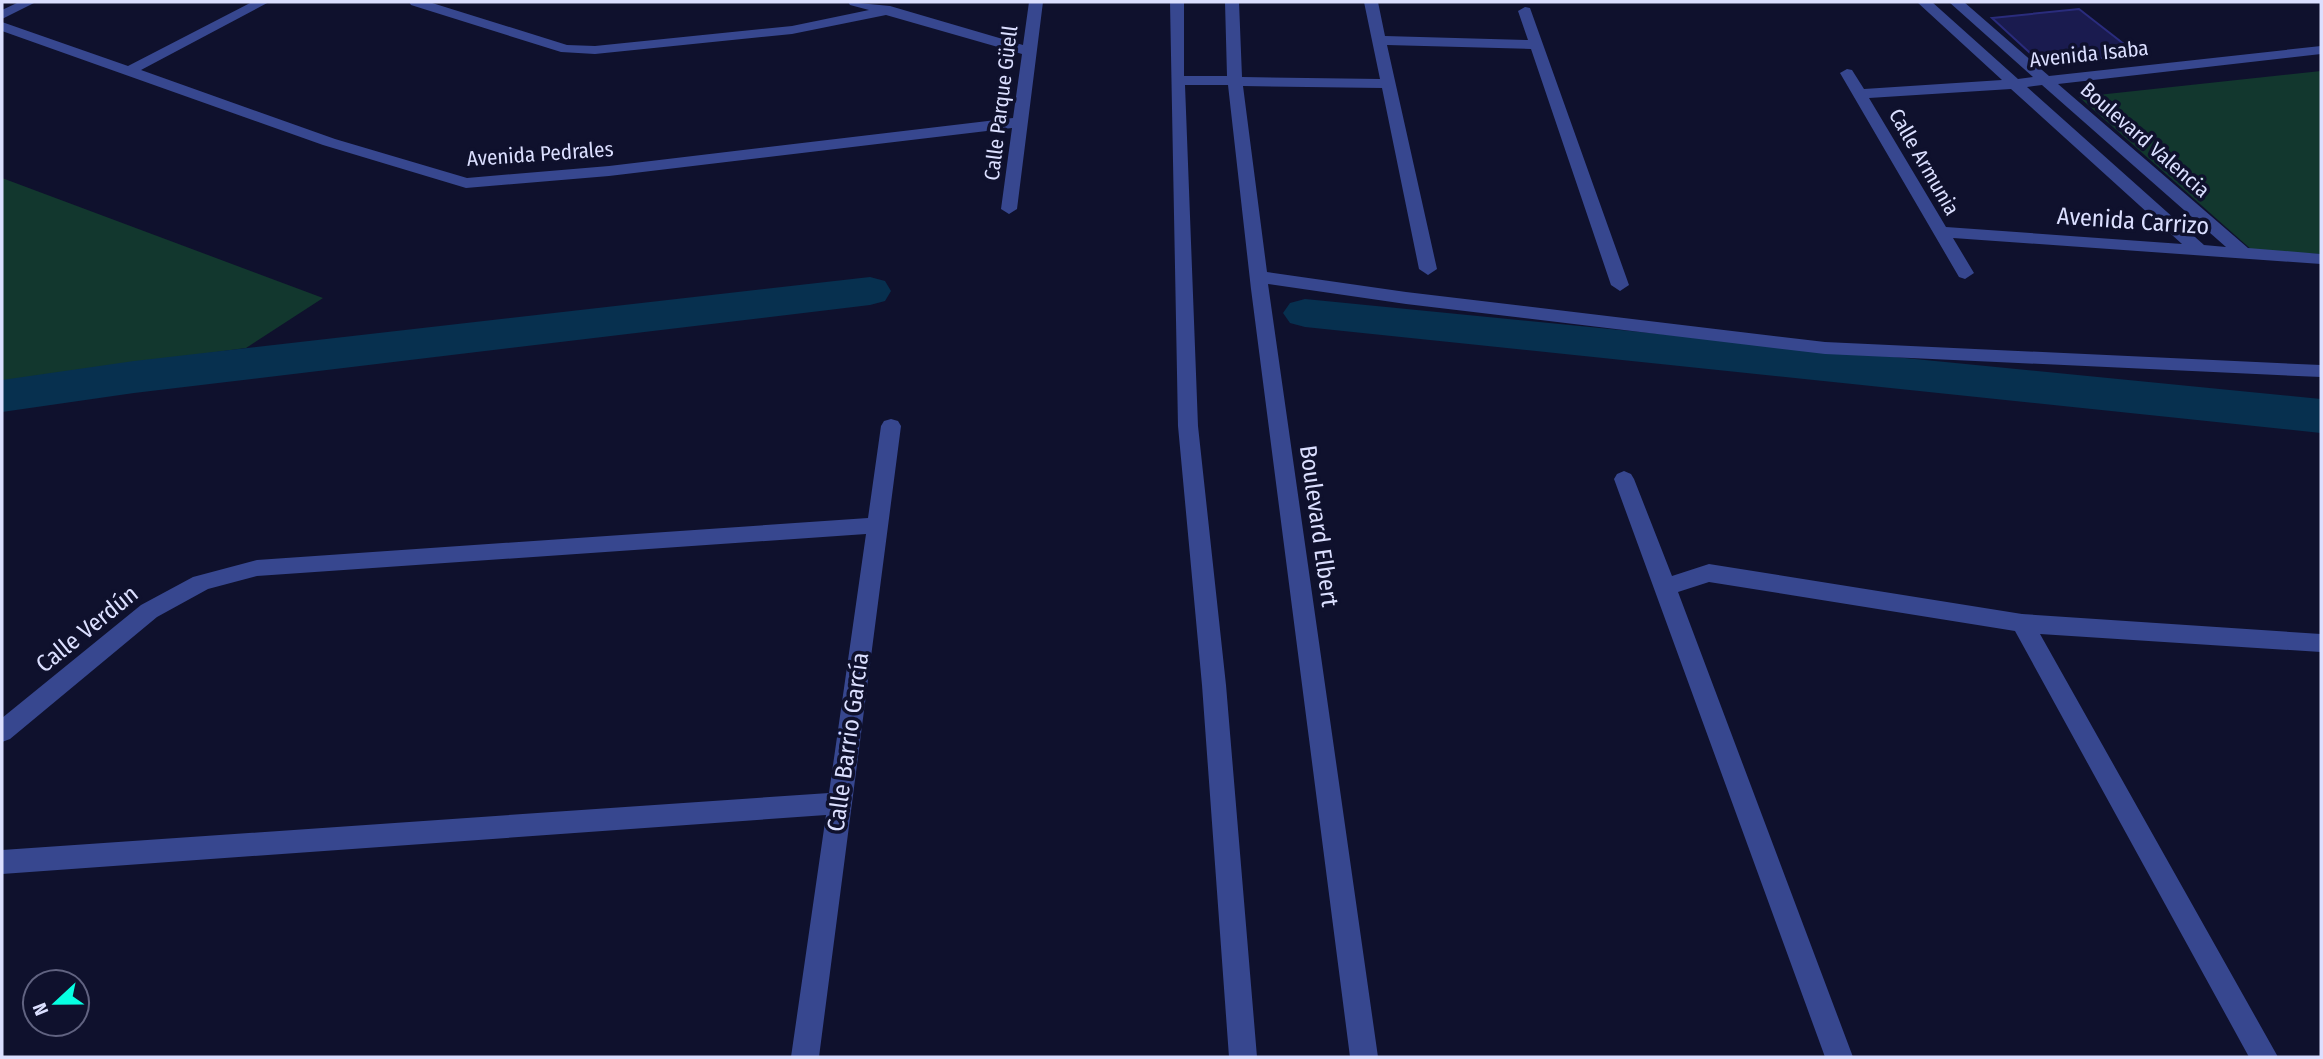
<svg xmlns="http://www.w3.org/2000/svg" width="2323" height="1059" font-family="'Fira Sans Condensed',sans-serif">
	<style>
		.green { fill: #12372e }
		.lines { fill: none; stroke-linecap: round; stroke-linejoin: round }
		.canal { fill: #07304f; fill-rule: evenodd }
		.building { fill: #1a1b4f; stroke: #2a2c7d; stroke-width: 2 }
		.minor { fill: #37478f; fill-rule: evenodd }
		.labels { text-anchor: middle; stroke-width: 7; stroke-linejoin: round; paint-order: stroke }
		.far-street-label { font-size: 21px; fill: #dbdfff; stroke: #0f112d }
		.street-label { font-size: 24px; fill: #dbdfff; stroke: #0f112d }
	</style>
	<rect width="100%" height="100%" fill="#0f112d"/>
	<path class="green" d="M2321 71V254L2253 251 2079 97Z
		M2 178 323 298 246 348 2 381Z"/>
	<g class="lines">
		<path class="canal" d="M870 277 885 281 891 291 885 301 870 305 134 393 2 412V380L134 361Z
			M1305 299 2321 399V433L1305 327 1290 323 1283 313 1290 303Z"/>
	</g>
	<path class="building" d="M2079 9 2138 55 2041 63 1992 18Z"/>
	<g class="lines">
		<path class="minor" d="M19 2H36L2 19V10Z
			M252 2H269L141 70 335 139 467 178 609 166 1013 118 1022 54 886 15 792 34 595 54 561 52 411 5 409 2H429L567 45 595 46 792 26 869 10 850 5 848 2 890 6 1023 45 1029 2H1043L1017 209 1009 214 1001 209 1012 128 609 176 466 188 323 145 2 31V22L128 66Z
			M1170 2H1184V76H1227L1225 2H1239L1242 77 1380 79 1364 2H1378L1385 36 1528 40 1518 11 1525 7 1530 8 1629 285 1620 291 1611 285 1531 49 1387 45 1437 269 1428 275 1419 269 1382 88 1243 86 1267 272 1406 292 1825 342 2321 365V377L1825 354 1406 304 1268 284 1378 1057H1350L1251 289 1228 85H1185L1198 426 1226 685 1257 1057H1229L1202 685 1178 426Z
			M1917 2H1932L2018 79 2033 77 1949 2H1964L2049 76 2321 46V54L2058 84 2248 248 2321 254V264L1953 238 1974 273 1965 279 1959 277 1840 73 1847 69 1852 70 1864 89 2002 80ZM2042 85 2226 247 2204 245 2027 87ZM2011 89 2182 244 1946 227 1869 98Z
			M891 419 898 421 901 426 819 1057H791L826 815 2 874V850L829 793 866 534 257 576 208 589 157 617 10 739 2 742V718L141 605 193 577 257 560 868 518 881 426 884 421Z
			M1624 471 1631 474 1634 479 1672 576 1709 564 2022 614 2321 634V652L2040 634 2278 1057H2249L2015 631 1709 582 1678 592 1853 1057H1825L1614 479 1617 474Z"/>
	</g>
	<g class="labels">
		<g class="far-street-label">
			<text transform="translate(2089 54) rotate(-6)" y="7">Avenida Isaba</text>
			<text transform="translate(1001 103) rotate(-83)" y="7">Calle Parque Güell</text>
			<text transform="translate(2145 140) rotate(41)" y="7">Boulevard Valencia</text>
			<text transform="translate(540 154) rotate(-4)" y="7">Avenida Pedrales</text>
			<text transform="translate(1924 162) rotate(60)" y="7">Calle Armunia</text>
		</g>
		<g class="street-label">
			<text transform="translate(2133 221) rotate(4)" y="8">Avenida Carrizo</text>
			<text transform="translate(1319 526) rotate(82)" y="8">Boulevard Elbert</text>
			<text transform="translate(87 629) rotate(-39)" y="8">Calle Verdún</text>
			<text transform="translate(848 742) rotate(-82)" y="8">Calle Barrio García</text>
		</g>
	</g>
	<rect width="2323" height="1059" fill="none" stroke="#dbdfff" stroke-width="7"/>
	<g transform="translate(56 1003) rotate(248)"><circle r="33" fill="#0f112d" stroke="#616381" stroke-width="2"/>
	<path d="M0-5L12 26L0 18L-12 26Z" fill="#07ffe2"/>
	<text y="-10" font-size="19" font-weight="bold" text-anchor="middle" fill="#dbdfff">N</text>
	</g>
</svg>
